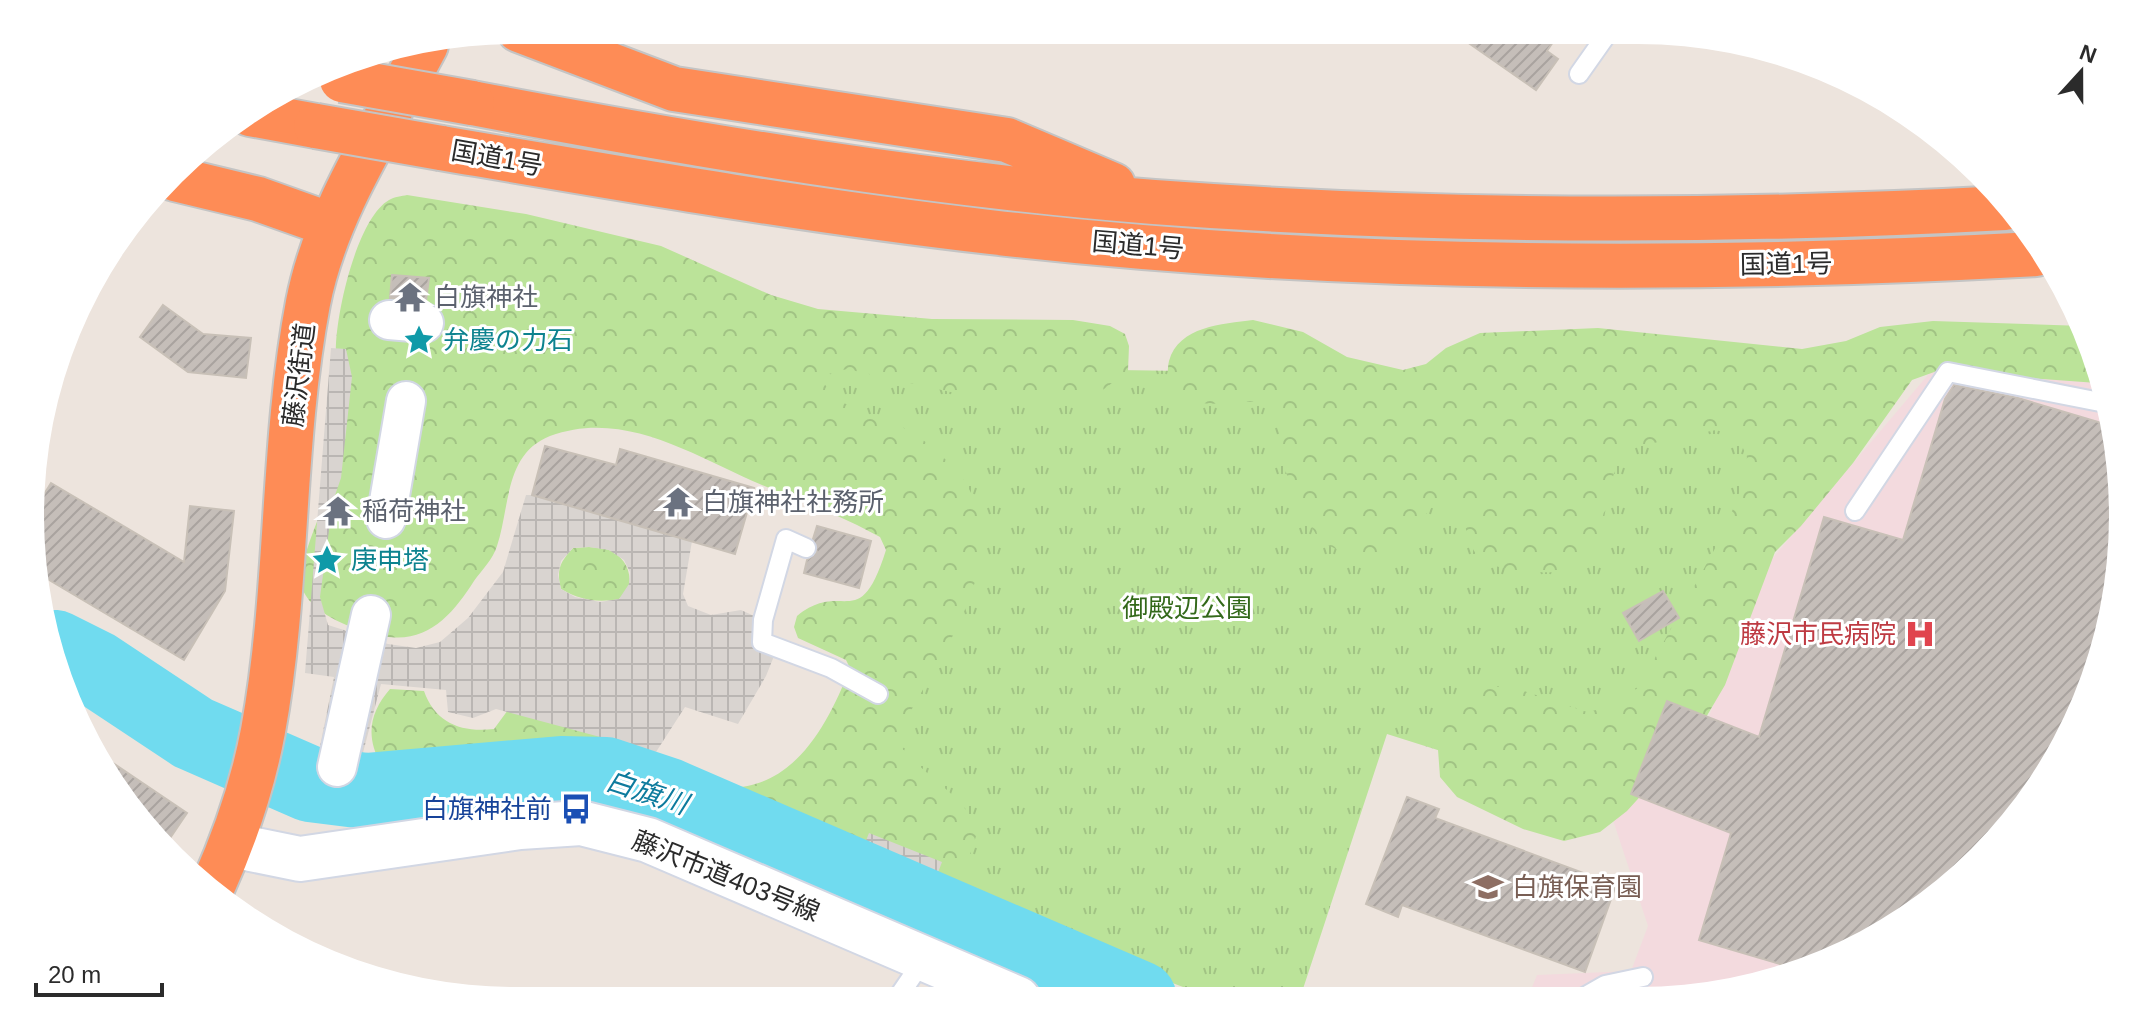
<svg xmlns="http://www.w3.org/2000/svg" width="2153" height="1031" font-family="Arial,'Noto Sans JP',sans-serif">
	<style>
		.medical { fill: #f3dade }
		.grass { fill: url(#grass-tufts) }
		.forest { fill: url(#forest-crowns) }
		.plaza { fill: url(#plaza-grid); fill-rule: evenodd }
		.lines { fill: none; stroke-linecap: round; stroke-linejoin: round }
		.river { stroke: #70dbef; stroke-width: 76 }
		.building { fill: url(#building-hatch); stroke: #c8c0b7; stroke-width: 2 }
		.lane-casing { stroke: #d2d7e4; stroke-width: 22 }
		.street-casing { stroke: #d2d7e4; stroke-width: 42 }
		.secondary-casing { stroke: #d2d7e4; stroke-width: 48 }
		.highway-casing { stroke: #c4c4c4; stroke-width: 48 }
		.lane { stroke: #fff; stroke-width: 18 }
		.street { stroke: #fff; stroke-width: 38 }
		.secondary { stroke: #fff; stroke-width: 44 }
		.highway { stroke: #fe8c56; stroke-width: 44 }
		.highway-bridge-casing { stroke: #c4c4c4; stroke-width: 48; stroke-linecap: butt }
		.highway-bridge { stroke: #fe8c56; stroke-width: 44 }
		.labels { text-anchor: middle; stroke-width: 6; stroke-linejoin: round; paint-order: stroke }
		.street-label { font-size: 26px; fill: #2b2b2b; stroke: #fff }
		.worship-label { font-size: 26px; fill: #5b616d; stroke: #fff; text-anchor: start }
		.culture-label { font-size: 26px; fill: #0d838f; stroke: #fff; text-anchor: start }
		.park-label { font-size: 26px; fill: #33691a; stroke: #fff }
		.health-label { font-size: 26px; fill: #be3a42; stroke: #fff; text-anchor: end }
		.transit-label { font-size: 26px; fill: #164399; stroke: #fff; text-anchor: end }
		.education-label { font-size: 26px; fill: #785e54; stroke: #fff; text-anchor: start }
		.water-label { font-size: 28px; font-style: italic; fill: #0d7b9d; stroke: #fff }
	</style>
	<defs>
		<pattern id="grass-tufts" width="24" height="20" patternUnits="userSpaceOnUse" patternTransform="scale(2)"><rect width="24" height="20" fill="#bbe399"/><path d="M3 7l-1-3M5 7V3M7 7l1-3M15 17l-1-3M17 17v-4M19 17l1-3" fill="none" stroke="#a1c384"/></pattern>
		<pattern id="forest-crowns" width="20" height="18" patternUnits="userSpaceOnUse" patternTransform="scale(2)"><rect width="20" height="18" fill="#bbe399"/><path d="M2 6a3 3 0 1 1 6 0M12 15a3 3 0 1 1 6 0" fill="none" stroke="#a1c384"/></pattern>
		<pattern id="plaza-grid" width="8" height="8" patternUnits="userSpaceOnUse" patternTransform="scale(2)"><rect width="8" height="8" fill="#d9d4d0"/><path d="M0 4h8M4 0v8" fill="none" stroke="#bab6b3"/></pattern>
		<pattern id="building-hatch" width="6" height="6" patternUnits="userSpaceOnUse" patternTransform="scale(2)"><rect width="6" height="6" fill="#c5beb9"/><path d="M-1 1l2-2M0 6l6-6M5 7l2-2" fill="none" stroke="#a9a39f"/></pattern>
	</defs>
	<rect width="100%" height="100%" fill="#ede4dd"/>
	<path class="medical" d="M1938 363 2094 371 2123 516 2086 702 2022 811 1933 901 1823 964 1701 997H1528L1537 975 1631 971 1648 926 1609 808 1702 735 1766 566Z"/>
	<path class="grass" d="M736 351 1048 369 1865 381 1583 796 1387 734 1300 998 1215 999 1002 919 903 877 794 817 953 582Z"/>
	<path class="forest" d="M407 195 526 214 661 246 771 295 818 309 932 319 1073 320 1110 326 1125 334 1129 346 1128 371 1092 398 1036 401 964 395 847 369 825 375 824 383C839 410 879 416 906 429 920 436 933 448 945 459 1032 539 942 649 902 728L900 745C922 775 964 795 978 830L966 867 950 881 876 842 846 846 816 830 758 814 709 791 587 758 510 756 459 765 421 764 398 769 381 764C365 736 370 712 390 689L424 691C435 723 462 733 494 729L511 706C543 716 582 721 612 735 640 750 665 774 697 783 782 807 824 736 850 668L846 660 798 638 794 627 797 616C844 578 859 636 886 550L880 537 857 525C826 510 794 498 762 485 696 457 625 408 550 436 504 454 510 508 497 546 493 559 482 570 474 581 453 614 427 645 383 636 357 631 304 613 301 582 299 561 319 521 324 500 338 450 338 407 336 356 334 320 356 219 389 200 394 197 402 196 407 195Z
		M1253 320 1303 332 1347 357 1403 370 1426 364 1446 348 1480 333 1598 328 1802 349 1846 341 1880 327 1933 321 2083 326 2097 383 1937 371 1912 380 1853 463 1801 526 1775 552 1725 685 1695 736 1627 811 1600 832 1564 841 1523 829 1457 797 1440 777 1437 736 1451 701 1476 686 1512 687 1587 712 1614 706 1639 687 1724 532 1741 488 1747 457 1738 437 1716 430 1625 449C1621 458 1615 468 1613 477 1597 530 1610 581 1528 571 1514 570 1492 568 1481 559 1463 543 1467 515 1456 497L1444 496 1428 511 1412 542 1382 558 1342 552 1320 541 1303 513 1278 453 1280 414C1273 410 1266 403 1258 402 1235 400 1191 412 1173 391 1167 382 1167 370 1169 361 1179 326 1222 324 1253 320Z
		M589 547C595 548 604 548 609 550 629 558 638 585 619 599 597 603 580 600 561 589 556 570 560 562 573 548Z"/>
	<path class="plaza" d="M331 348 346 349 352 377 341 478 333 501 320 597 328 625 388 644 416 648 440 642 468 618 503 572 526 495H532L692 541 683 594 688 606 711 615 741 610 763 620 778 646 766 676 738 724 685 707 656 752 496 709 473 718 448 712 446 690 381 684 360 764 337 767 318 756 334 677 305 673ZM589 547 609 550 624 560 630 572 629 584 619 599 600 602 575 597 561 589 558 575 561 561 573 548Z
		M869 833 942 862 934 883 907 873 897 899 850 881Z"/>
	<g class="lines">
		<path class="river" d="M55 648 95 668 193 733 310 784 366 791 561 774 606 775 666 795 1139 999"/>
	</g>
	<path class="building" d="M1450 30H1561L1547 51 1558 59 1536 90Z
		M392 275 429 278 426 301 390 298Z
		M163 305 203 334 251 338 246 378 188 372 140 337Z
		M1954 385 2018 398 2105 424 2123 516 2086 702 2022 811 1933 901 1823 964 1800 970 1699 940 1731 833 1631 794 1667 701 1759 737 1824 517 1903 540 1945 399Z
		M545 446 616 465 620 449 754 488 735 554 532 495Z
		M51 483 184 562 190 506 234 511 225 591 184 660 34 571 36 507Z
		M817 526 871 541 859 588 804 573 807 560 817 552 813 539Z
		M1663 591 1679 618 1639 641 1623 613Z
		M104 757 187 813 164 847 101 760Z
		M1407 797 1439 809 1435 818 1616 885 1585 972 1402 905 1398 917 1366 904Z"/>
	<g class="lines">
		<g class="lane-casing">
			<path id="lane" d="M1579 74 1610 30
				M1855 511 1948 372 2100 402
				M806 548 786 539 763 620 762 642 831 668 878 694
				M1584 997 1605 985 1643 977
				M896 1000 924 959"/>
		</g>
		<g class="street-casing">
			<path id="street" d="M389 320 424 323
				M386 519 406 401
				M337 767 371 615"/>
		</g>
		<g class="secondary-casing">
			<path id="secondary" d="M231 845 300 859 520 827 581 823 648 840 1018 999"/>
		</g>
		<g class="highway-casing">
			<path id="highway" d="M519 30 674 89 1007 140 1113 185
				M472 103C698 146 925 184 1154 202 1437 223 1721 223 2005 208
				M250 114 316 126
				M441 148C623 179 806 211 990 232 1336 272 1688 273 2036 254
				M175 179 258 199 331 225
				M213 886C235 837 253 784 263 731 289 590 281 444 308 303 326 210 383 127 426 45"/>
		</g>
		<use href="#lane" class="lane"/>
		<use href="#street" class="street"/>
		<use href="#secondary" class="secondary"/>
		<use href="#highway" class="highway"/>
		<g class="highway-bridge-casing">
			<path id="highway-bridge" d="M342 80 472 103
				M316 126 441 148"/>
		</g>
		<use href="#highway-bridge" class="highway-bridge"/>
	</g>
	<defs>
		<g id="temple-bare" transform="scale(2.4)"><path d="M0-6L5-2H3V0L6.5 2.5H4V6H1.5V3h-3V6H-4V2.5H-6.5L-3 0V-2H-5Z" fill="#6b7280" stroke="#fff" stroke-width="2.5" paint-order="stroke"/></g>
		<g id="sight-bare" transform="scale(2.4)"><path d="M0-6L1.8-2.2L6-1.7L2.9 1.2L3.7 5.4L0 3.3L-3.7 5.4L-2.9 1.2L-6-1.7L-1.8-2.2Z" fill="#0f9aa8" stroke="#fff" stroke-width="2.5" paint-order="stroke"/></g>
		<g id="hospital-bare" transform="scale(2.4)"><path d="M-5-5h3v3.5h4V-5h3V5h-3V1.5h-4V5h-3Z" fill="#e0444e" stroke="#fff" stroke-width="2.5" paint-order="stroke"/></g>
		<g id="bus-bare" transform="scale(2.4)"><path d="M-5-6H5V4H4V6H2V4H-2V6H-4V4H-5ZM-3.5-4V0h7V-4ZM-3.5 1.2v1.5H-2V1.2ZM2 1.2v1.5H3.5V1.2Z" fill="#1a4fb4" stroke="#fff" stroke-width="2.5" paint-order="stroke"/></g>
		<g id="school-bare" transform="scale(2.4)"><path d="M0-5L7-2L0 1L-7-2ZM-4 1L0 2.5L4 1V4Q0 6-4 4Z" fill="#8d6e63" stroke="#fff" stroke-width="2.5" paint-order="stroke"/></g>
	</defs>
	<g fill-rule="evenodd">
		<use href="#temple-bare" x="410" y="297"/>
		<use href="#sight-bare" x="419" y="340"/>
		<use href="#temple-bare" x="678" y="502"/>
		<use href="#temple-bare" x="338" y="511"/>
		<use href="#sight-bare" x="327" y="560"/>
		<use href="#hospital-bare" x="1920" y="634"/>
		<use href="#bus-bare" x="576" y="809"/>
		<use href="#school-bare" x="1488" y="887"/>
	</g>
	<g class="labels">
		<g class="street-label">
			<text transform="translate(497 158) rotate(10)" y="9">国道1号</text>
			<text transform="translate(1138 245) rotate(5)" y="9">国道1号</text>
			<text transform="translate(1786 264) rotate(-1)" y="9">国道1号</text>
			<text transform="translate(299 375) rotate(-83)" y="9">藤沢街道</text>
			<text transform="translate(726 876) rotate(22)" y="9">藤沢市道403号線</text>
		</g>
		<g class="worship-label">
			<text x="434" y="306">白旗神社</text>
			<text x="702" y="511">白旗神社社務所</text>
			<text x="362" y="520">稲荷神社</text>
		</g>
		<g class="culture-label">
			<text x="443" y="349">弁慶の力石</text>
			<text x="351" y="569">庚申塔</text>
		</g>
		<g class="park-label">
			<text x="1187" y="617">御殿辺公園</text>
		</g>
		<g class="health-label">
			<text x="1896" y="643">藤沢市民病院</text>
		</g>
		<g class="transit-label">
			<text x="552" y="818">白旗神社前</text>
		</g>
		<g class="education-label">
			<text x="1512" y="896">白旗保育園</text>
		</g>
		<g class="water-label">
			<text transform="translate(647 792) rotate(18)" y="10">白旗川</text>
		</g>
	</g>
	<path d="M0 0H2153V1031H0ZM515 44H1638A471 471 0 0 1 2109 515V516A471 471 0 0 1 1638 987H515A471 471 0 0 1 44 516V515A471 471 0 0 1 515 44Z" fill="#fff" fill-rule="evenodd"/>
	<g transform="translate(2081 72) rotate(21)" stroke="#ffffff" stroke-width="6" paint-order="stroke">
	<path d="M0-6L14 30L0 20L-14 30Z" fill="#2b2b2b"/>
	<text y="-12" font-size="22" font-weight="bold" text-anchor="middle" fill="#2b2b2b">N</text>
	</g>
	<path d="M36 983v12h126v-12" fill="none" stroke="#2b2b2b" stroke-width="4"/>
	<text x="48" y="983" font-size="24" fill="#2b2b2b" stroke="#ffffff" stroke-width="6" paint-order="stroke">20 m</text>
</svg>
